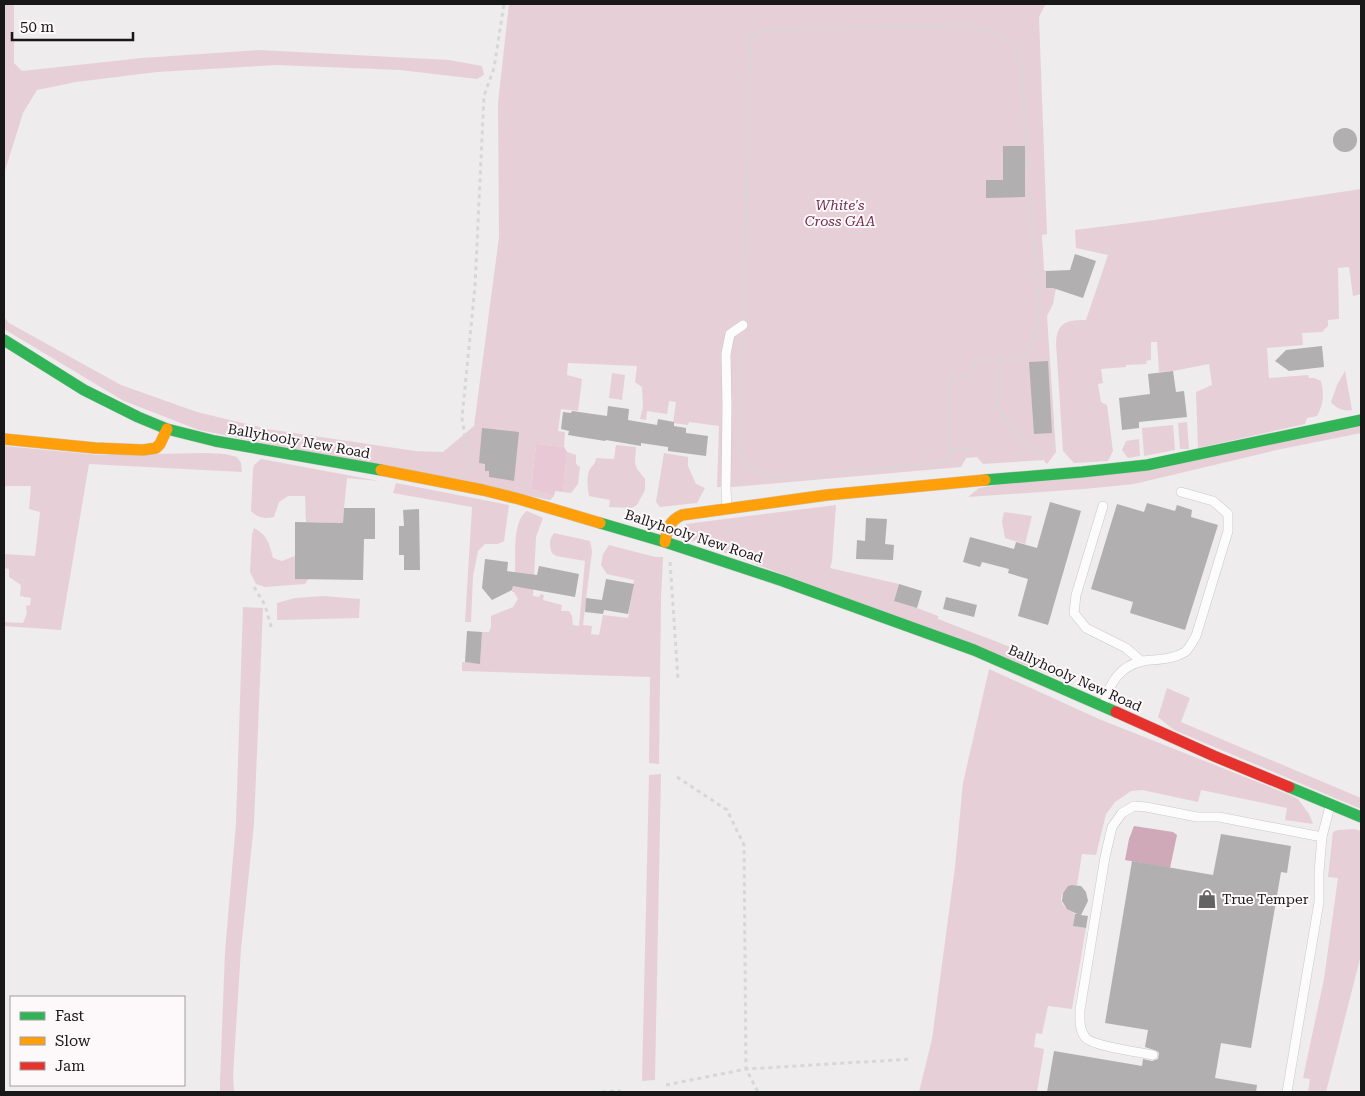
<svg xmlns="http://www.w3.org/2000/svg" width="1365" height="1096" font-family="'Roboto Serif',serif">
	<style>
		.green { fill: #e7cfd8 }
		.forest { fill: #e8c8d4 }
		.water { fill: #d0a9b8 }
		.building { fill: #b1afb0 }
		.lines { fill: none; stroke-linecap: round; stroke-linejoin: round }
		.lane-casing { stroke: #cac8c9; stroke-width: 10 }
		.fast-casing { stroke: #cac8c9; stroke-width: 12 }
		.slow-casing { stroke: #cac8c9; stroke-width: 12 }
		.jam-casing { stroke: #cac8c9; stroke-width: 12 }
		.path { stroke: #d8d7d7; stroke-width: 3; stroke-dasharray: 4 4; stroke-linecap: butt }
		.lane { stroke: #fcfcfc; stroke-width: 9 }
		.fast { stroke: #30b455; stroke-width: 11 }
		.slow { stroke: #ff9f0a; stroke-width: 11 }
		.jam { stroke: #e5322d; stroke-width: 11 }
		.labels { text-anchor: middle; stroke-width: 4; stroke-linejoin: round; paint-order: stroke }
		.park-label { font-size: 14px; font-style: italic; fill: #712d4c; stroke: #fdf8fa }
		.street-label { font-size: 14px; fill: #191818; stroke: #fdf8fa }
		.poi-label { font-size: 14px; fill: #191818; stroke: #fdf8fa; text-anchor: start }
	</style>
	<rect width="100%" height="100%" fill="#eeeced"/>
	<path class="green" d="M4 4H14V63L22 71 142 58 259 50 449 60 482 66 484 75 477 79 400 70 277 65 157 72 76 82 37 90 23 113 4 174Z
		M509 4H1043L1045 5 1039 17 1047 234 1042 235 1044 270 1046 271V288H1056L1053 304 1047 316 1056 452 1047 464 1044 461 1045 460 983 464 977 457 966 458 961 467 733 487H717L719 426 689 422 688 425 673 423 676 402 669 401 667 414 647 411 646 420 640 419 643 407 642 387 635 382 637 366 568 363 567 375 582 379 578 411 561 409 558 431 565 432 564 447 536 444 531 489 554 496 550 500 199 430 124 401 4 329V317L9 323 121 385 197 412 267 429 415 451 443 452 474 426 499 237 498 103Z
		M1361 189V294L1353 296 1349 267 1338 268 1339 319 1328 320V326L1322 332 1302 333 1303 345 1267 348 1269 378 1308 375 1309 378H1314L1321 381C1324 394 1324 404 1317 416L1307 418 1305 424 1198 448 1196 392 1212 385 1209 364 1173 371 1159 372 1157 342H1151V360L1146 361 1147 364 1126 365V367L1101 369 1103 383 1098 384 1101 402 1107 405 1113 451 1108 461 1074 463 1063 451 1056 343C1057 322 1067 320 1086 320L1108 255 1076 248 1075 230 1154 220Z
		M1345 371 1352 410C1343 411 1337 409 1331 402L1337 385Z
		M612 373 625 375 622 400 609 398Z
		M1187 422 1189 449H1180L1178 423Z
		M1173 425 1175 450 1144 456 1142 428Z
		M1361 426V433L1281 449 1134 484 1084 489 968 497 979 488Z
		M1139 439 1140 456 1128 458 1122 450 1126 441Z
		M616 445 636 447 635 462 637 469 645 479V490L637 505 631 508 609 507 610 500 589 496C588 488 586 479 589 471 591 466 596 464 596 458L614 459Z
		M4 446 100 455 206 453 225 454 237 457 241 463 242 472 89 464 61 630 4 626V622L23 623 27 613 26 606 30 605 31 598 20 596 21 585 9 577V569L4 568V554L35 556 40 512 29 509 31 486H6L4 489Z
		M567 452 576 455V464L580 467 578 484 571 493 563 492Z
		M664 453 688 457V466L696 484 705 488 697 503 660 507 656 502Z
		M261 459 379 481 347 478 344 508 343 523 306 522 305 496H288L279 502 274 517C265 519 258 518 251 511L253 469 254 465Z
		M396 483 509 505 504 541 498 544H485L478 551 473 576 471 622H465L472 507 393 493Z
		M836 505 832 561 830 568 899 584 894 601 917 608 938 616V619L1041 659 1072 673 1070 678 1057 677 691 540 686 535V524Z
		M527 511 543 518 536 537 533 596 539 597 541 594 544 595 543 600 562 605 561 611H569L572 616 573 625 579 626 585 561 556 556 552 553C549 545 549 540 554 533L590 541 592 551 583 625 592 626 591 634 599 635 603 615 628 618 634 580 607 574 601 565 603 554 609 545 655 557H663L661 597 659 764 649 763 650 677 462 671V662L480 663 482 632H489L491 627V616L513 607 518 599 514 592H512C513 586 514 579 515 572 516 555 512 521 527 511Z
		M1004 512 1032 516 1025 544 1005 538 1002 522Z
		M254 528C268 536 269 543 273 558L282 561 295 556V579H308L305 584 265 587 256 584 250 572 252 534Z
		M323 596 360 599 359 618 277 620V603L295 598Z
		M243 607 263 608 254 824 241 949 233 1075 234 1092H220V1081L225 952 236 823Z
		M989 669 1099 719 1285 793 1298 799 1309 814 1313 824 1285 820 1287 808 1201 790 1198 802 1142 790 1131 791 1115 802 1106 814 1096 855 1082 854 1077 885C1066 885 1056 896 1064 906 1067 909 1072 911 1075 914L1073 926 1086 928 1072 1009 1048 1006 1042 1034 1036 1033 1034 1047 1044 1049 1037 1092H919L932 1039 955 867 963 783Z
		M1167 688 1190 698 1181 722 1361 798V809L1174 730 1158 717Z
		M661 774 655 1080 642 1081 649 775Z
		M1354 829 1361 831V955L1326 1092H1308L1310 1079 1303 1078 1324 979 1338 878 1328 877 1333 832 1338 830Z"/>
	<path class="forest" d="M536 444 564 447 567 452 563 492 555 491 554 496 531 489Z"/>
	<path class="water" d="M1134 826 1173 832 1177 835 1170 868 1125 860 1129 839Z"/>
	<path class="building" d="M1333 140a12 12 0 1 1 24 0a12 12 0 1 1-24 0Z
		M1003 146H1025V197L986 198V180H1003Z
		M1075 254 1096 261 1083 298 1053 288H1046V271L1070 270Z
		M1322 346 1324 367 1289 371 1275 361 1286 350Z
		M1048 361 1052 433 1034 434 1029 362Z
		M1173 371 1176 392 1184 391 1187 417 1139 422V428L1122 430 1119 398 1150 394 1148 374Z
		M608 406 629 409 628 420 657 425 658 419 674 422V426L686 428V433L708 436 706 456 668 451V447L641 443V446L606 440 605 441 568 435 569 431 561 429 563 412 571 413 572 411 607 416Z
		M482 428 519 432 514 481 489 477V471H485V464L479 463Z
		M1050 502 1081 511 1048 625 1018 616 1028 579 1008 573 1009 569 982 562 980 567 963 562 970 537 1014 549 1016 542 1037 548Z
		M1147 503 1175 511 1177 505 1192 510 1191 517 1218 525 1185 630 1130 613 1133 602 1091 589 1117 504 1144 512Z
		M344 508H375V539H364L363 580 295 579V522L343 523Z
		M419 509 420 570H404V555H399V526H404L403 510Z
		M866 518 887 519 885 544 894 545 893 560 856 559 857 540 865 541Z
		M485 559 508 562 507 571 537 575 539 566 579 574 575 597 513 586 512 590 492 600 482 588Z
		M606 579 634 584 628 614 604 610 603 614 585 612 586 598 602 600Z
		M899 584 922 591 917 608 894 601Z
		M946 597 977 605 974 617 943 609Z
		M467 631 482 632 480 664 465 662Z
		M1221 834 1291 846 1287 873 1281 872 1251 1048 1221 1043 1215 1078 1257 1085 1256 1092H1047L1054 1051 1142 1066 1143 1059 1152 1061 1158 1059 1159 1053 1157 1051 1145 1047 1148 1030 1105 1023 1132 861 1213 875Z
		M1072 885 1081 886 1086 892 1088 901 1081 915 1088 916 1086 928 1073 926 1075 914H1077L1067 909 1062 901 1063 893 1068 886Z"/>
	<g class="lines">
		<g class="lane-casing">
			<path id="lane" d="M1103 506 1076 595 1074 613 1086 628 1126 648 1141 661
				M727 508 726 487 727 405 726 354 730 334 743 325
				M1104 704C1110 682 1120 666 1143 661 1157 659 1172 660 1185 652 1189 649 1193 641 1196 636L1228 531V514L1213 501 1181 492
				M1153 1055C1139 1052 1091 1046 1085 1037 1079 1029 1080 1020 1080 1010L1105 857 1112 827 1122 813 1134 806 1146 807 1197 817H1219L1322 837
				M1287 1092 1319 902V872L1322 837 1330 806"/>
		</g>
		<g class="fast-casing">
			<path id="fast" d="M4 340 84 390 138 417 167 429 215 441 381 470
				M985 480 1082 472 1147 465 1361 420
				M600 523 665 542 783 581 974 650 1116 712
				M1289 787 1361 817"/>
		</g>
		<g class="slow-casing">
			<path id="slow" d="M4 439 95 448 143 450 156 448 160 444 167 429
				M381 470 483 490 519 499 600 523
				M665 542C667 529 669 521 682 515L827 495 985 480"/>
		</g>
		<g class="jam-casing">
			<path id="jam" d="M1116 712 1214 756 1289 787"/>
		</g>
		<path class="path" d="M959 25C978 28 1003 31 1015 48 1018 52 1019 58 1021 63L1031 217 1036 265 1039 309 1037 332 1025 358 975 361 969 376 949 377V462L824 474 775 477 759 474 748 466 742 455 740 439V368L744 317 750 38 754 33 767 30Z
			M999 360 998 411 1029 447 1043 455
			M949 450 973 449
			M470 469 462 418 475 286 484 96 494 68 504 4
			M670 562 678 679
			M254 587 265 605 272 630
			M677 777 727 810 744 845 746 1069 758 1092
			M666 1085 746 1069 912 1059
			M602 1092 621 1091"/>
		<use href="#lane" class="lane"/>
		<use href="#fast" class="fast"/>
		<use href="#slow" class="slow"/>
		<use href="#jam" class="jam"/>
	</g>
	<defs>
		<g id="shop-bare" transform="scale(1.5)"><path d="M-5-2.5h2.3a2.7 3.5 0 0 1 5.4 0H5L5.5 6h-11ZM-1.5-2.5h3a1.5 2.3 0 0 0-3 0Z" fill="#646263" stroke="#fdf8fa" stroke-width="2.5" paint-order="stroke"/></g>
	</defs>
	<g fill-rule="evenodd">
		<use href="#shop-bare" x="1207" y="899"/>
	</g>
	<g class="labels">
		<g class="park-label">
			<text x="840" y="210">White's<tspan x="840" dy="16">Cross GAA</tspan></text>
		</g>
		<g class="street-label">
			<text transform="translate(299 441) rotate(10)" y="5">Ballyhooly New Road</text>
			<text transform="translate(694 536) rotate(18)" y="5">Ballyhooly New Road</text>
			<text transform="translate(1075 678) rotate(24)" y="5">Ballyhooly New Road</text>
		</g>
		<g class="poi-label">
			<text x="1222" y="904">True Temper</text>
		</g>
	</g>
	<rect width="1365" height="1096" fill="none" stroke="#191818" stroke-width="10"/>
	<rect x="10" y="996" width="175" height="90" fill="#fdf8fa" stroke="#a29ea0"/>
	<rect x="20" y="1012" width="25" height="8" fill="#30b455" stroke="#a29ea0"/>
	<text x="55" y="1021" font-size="15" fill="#191818">Fast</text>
	<rect x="20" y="1037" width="25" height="8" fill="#ff9f0a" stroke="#a29ea0"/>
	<text x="55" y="1046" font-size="15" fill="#191818">Slow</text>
	<rect x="20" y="1062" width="25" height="8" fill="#e5322d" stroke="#a29ea0"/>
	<text x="55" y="1071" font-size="15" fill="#191818">Jam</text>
	<path d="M12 32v8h121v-8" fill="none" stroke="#191818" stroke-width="2.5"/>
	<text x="20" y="32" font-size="15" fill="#191818" stroke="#fdf8fa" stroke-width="4" paint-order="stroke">50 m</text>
</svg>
